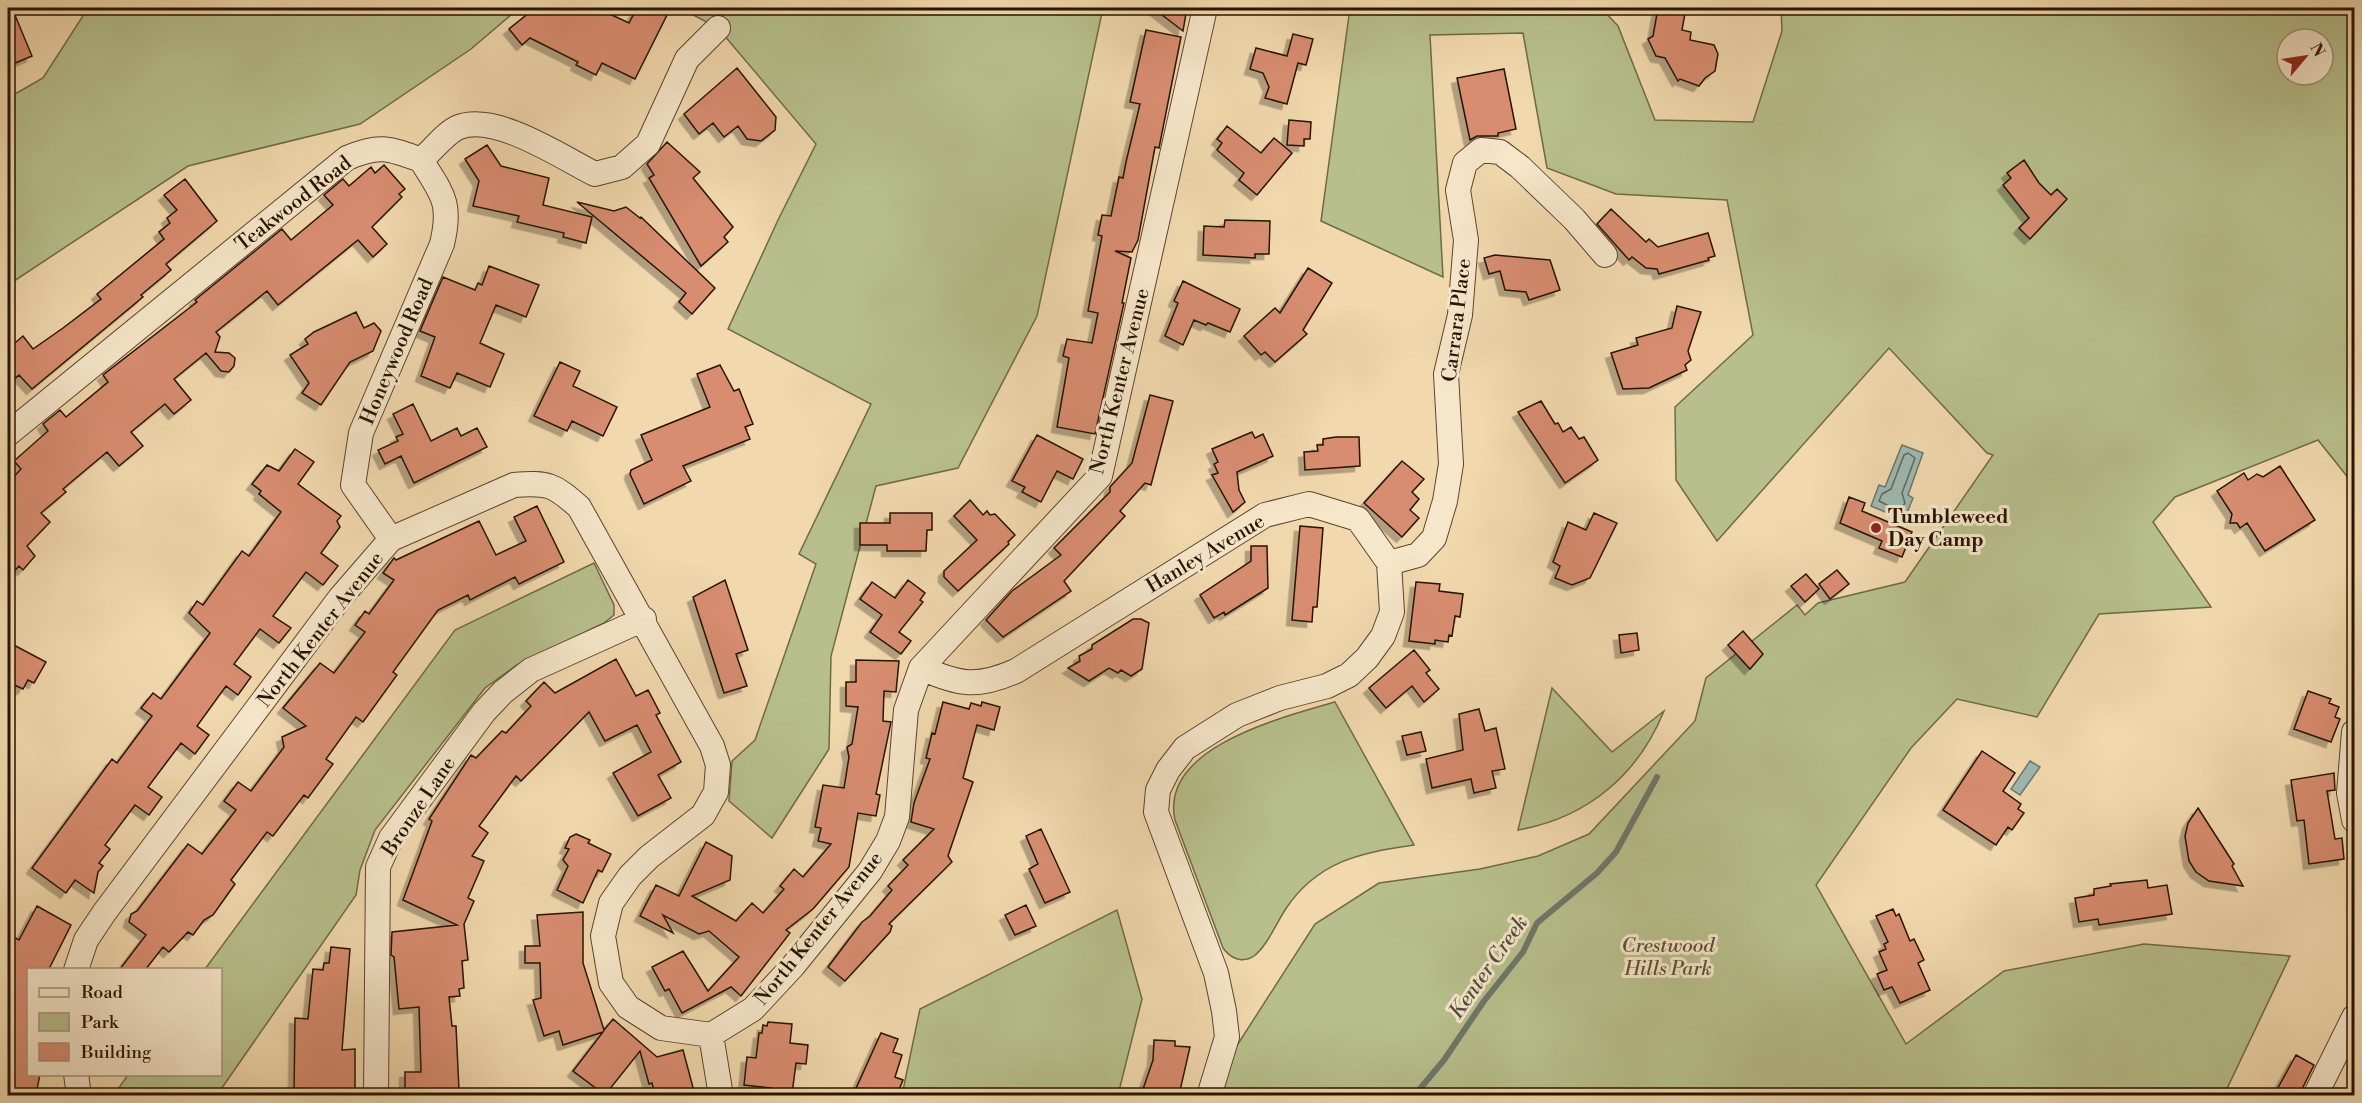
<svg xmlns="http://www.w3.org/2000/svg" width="2362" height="1103" font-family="'Libre Bodoni',serif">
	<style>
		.green { fill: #b7c08c; stroke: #6f6a46; stroke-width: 1.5; fill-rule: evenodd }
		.water { fill: #9cb9b2; stroke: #6d776b; stroke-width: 1.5 }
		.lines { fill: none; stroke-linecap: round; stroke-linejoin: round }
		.shore { stroke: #62665a; stroke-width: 1.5 }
		.stream { stroke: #6d776b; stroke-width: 6 }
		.building { fill: #d88d70; stroke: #271301; stroke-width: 1.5; filter: url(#shadow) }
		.minor-casing { stroke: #5a442c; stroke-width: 26 }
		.minor { stroke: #f6e6ca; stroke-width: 24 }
		.poi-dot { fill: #8f2418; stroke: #f6e6ca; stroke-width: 2 }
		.labels { text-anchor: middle; stroke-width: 6; stroke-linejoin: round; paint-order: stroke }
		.street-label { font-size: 20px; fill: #271301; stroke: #f6e6ca }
		.poi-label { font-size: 20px; font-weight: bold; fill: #271301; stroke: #f6e6ca; text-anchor: start }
		.park-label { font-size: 20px; font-style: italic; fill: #595032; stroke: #f6e6ca }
		.water-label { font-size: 21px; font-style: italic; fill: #504d3f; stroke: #f6e6ca }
	</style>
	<defs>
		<filter id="shadow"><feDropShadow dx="-5.5" dy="5.5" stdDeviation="0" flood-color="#0004"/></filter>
	</defs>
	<rect width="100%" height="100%" fill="#f1d9ad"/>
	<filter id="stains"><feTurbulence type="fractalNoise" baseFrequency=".00333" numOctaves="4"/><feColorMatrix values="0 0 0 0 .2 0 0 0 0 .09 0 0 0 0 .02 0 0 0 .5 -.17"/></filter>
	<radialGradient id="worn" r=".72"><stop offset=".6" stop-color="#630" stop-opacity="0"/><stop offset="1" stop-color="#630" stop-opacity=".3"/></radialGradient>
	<path class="green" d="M88 8H519L471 49 360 124 188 166 8 285V98L43 78Z
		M680 8H1103L1037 316 958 468 876 486 831 656 829 749 772 838 729 801 732 761 755 740 816 564 799 554 871 404 728 329 778 220 816 144 718 28Z
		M1350 8H1601L1618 26 1655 120 1753 122 1782 31 1781 8H2354V485L2318 440 2175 497 2153 522 2211 607 2099 614 2037 717 1957 699 1911 748 1816 885 1906 1044 2004 971 2144 944 2290 956 2224 1095 1219 1096 1236 1047 1315 924 1379 883 1480 869 1538 856 1589 834 1695 721 1706 678 1797 605 1805 615 1818 603 1905 582 1993 455 1987 453 1889 348 1717 541 1676 480 1675 407 1753 335 1727 200 1616 194 1547 168 1523 33 1430 35 1443 277 1321 221ZM2287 39H2323V75H2287Z
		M594 563 614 605V615L604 623 517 665 485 688 375 830 360 870 356 895 217 1095 113 1096 128 1075 220 1074V970L205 969 455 630Z
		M1552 688 1612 752 1664 711C1638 775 1587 818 1518 830Z
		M1335 702 1414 845C1361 852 1316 862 1285 910 1276 924 1267 946 1254 956 1242 964 1230 958 1223 948L1175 820C1159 747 1284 717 1335 702Z
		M1117 910 1142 999 1118 1095H902L920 1009Z"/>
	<path class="water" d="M1902 445 1923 453 1908 495 1913 498 1904 520 1871 506 1879 485 1885 487Z
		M2030 761 2040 767 2020 795 2011 789Z"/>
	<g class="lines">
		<path class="shore" d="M1908 453 1915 458 1902 493 1905 503 1899 511 1879 501 1882 494 1891 489 1904 455Z"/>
		<path class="stream" d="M1414 1096 1444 1060 1484 1001 1523 952 1537 923 1597 873 1616 852 1657 777"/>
	</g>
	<path class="building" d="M8 8H12L32 56 8 66Z
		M535 8H597L629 23 637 8H653L667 15 635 79 602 63 596 75 576 65 578 62 530 38 522 45 509 29Z
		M1153 8H1187L1183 31Z
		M1658 8H1686L1682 30 1691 32 1690 40 1714 45 1718 54 1715 71 1705 78 1699 86 1680 79 1678 81 1665 58 1656 56 1648 39 1653 36Z
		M1146 30 1181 37 1159 148 1155 147 1138 240 1132 252 1115 251 1131 258 1122 303H1124L1095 434 1057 427 1069 358 1063 356 1067 339 1092 343 1098 313 1088 311 1102 236 1098 235 1102 215 1111 216 1119 177 1123 178 1126 162 1140 104 1130 102Z
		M1293 34 1313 39 1306 65 1298 63 1287 104 1265 98 1269 87 1263 73 1250 69 1256 48 1287 56Z
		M737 68 776 117 775 130 761 141 747 139 738 126 724 137 713 123 699 134 684 114Z
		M1504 69 1516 129 1498 133V136H1477L1470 140 1457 78Z
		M1289 120 1311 122 1310 139H1304V146L1287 145Z
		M1227 126 1261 153 1274 138 1292 153 1257 195 1239 180 1244 173 1217 150 1222 143 1217 139Z
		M667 142 700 172 693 178 733 227 724 237 728 242 701 266 649 178 654 175 647 164Z
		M487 145 501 166 549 178 543 205 592 217 586 243 563 237 564 233 517 222 519 216 473 206 479 181 465 159Z
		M2024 160 2039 183 2051 195 2057 189 2067 199 2030 239 2019 228 2029 218 2003 185 2011 178 2007 173Z
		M384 165 405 189 399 194 402 197 372 227 387 244 373 257 358 240 278 305 267 291 216 332 220 337 215 352 229 353 235 358 234 366 229 372 221 371 206 353 174 379 191 400 174 414 165 404 131 432 143 446 119 466 107 452 63 489 66 492 41 513 50 522 27 546 35 556 23 570 19 566 8 578V483L21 469 14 461 48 431 43 424 60 410 66 417 108 382 103 375 197 302 195 300 282 229 291 240 333 205 324 195 343 179 349 186 371 167 375 173Z
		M185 179 217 221 166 264 171 270 141 295 143 297 32 389 19 375 8 385V349L23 336 33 349 63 328 101 299 97 294 164 239 159 232 170 223 167 218 177 210 164 195Z
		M577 202 614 211 626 207 640 218 641 217 715 288 692 314 679 302 686 293Z
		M1611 209 1646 242 1649 239 1658 247 1708 233 1715 256 1708 258 1709 260 1659 274 1657 269 1646 268 1632 257 1629 260 1597 224Z
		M1225 220 1270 221 1269 254H1255V258L1203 255 1204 226 1224 227Z
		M1495 255 1550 260 1560 290 1529 300 1526 292 1505 290 1500 271 1489 274 1484 258Z
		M489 266 539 285 526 317 496 305 480 343 504 354 490 387 457 373 450 388 421 376 435 337 420 331 443 277 475 290 478 283 482 285Z
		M1308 268 1332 283 1303 330 1307 334 1275 362 1265 352 1261 355 1244 336 1275 308 1280 313Z
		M1183 281 1240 309 1230 332 1208 323 1206 325 1194 320 1183 345 1165 336 1178 303 1174 301Z
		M1677 306 1701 312 1688 351 1691 360 1685 365 1687 370 1649 388 1623 389 1611 353 1638 345 1636 338 1672 328Z
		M356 312 364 328 374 323 381 331 373 351 350 362 321 405 302 393 309 383 290 355 308 344 305 339 314 332Z
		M560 362 580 371 573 386 617 407 603 436 572 421 567 431 534 416Z
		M720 365 734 391 739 389 753 424 745 427 750 439 683 466 691 481 644 504 630 474 631 470 652 460 641 435 710 407 697 374Z
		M1150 395 1173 401 1151 485 1145 483 1120 511 1125 516 1064 581 1071 591 1003 637 986 620 1012 591 1061 555 1054 548 1110 492V487L1132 463Z
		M1541 401 1555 424 1558 423 1563 432 1571 427 1579 439 1584 437 1598 460 1565 483 1518 412Z
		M413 404 431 441 457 428 461 436 477 428 487 447 414 483 401 456 385 464 378 450 398 441 396 437 403 434 393 414Z
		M1252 432 1255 438 1263 434 1273 456 1237 472 1239 490 1245 502 1233 512 1212 475 1218 473 1214 464 1218 462 1212 449Z
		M1037 435 1083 459 1073 479 1057 471 1041 502 1022 492 1025 487 1012 481Z
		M1336 437H1359L1360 466 1305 470 1304 452 1318 451 1317 445H1323V439Z
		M295 449 314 462 298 484 341 516 337 521 340 527 321 553 338 566 323 585 306 572 273 616 291 628 279 643 260 629 234 664 251 677 238 695 226 686 197 726 209 735 195 754 181 743 148 787 162 797 149 815 135 805 105 845 110 849 99 863 103 866 98 872 94 893 75 880 66 893 32 868 112 759 117 763 152 716 141 708 153 693 161 699 210 633 189 613 197 601 203 605 242 551 249 556 281 512 259 494 261 491 252 484 267 465 279 471Z
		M1402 461 1424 479 1412 492 1419 499 1410 510 1419 518 1402 537 1364 503Z
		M2280 466 2315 520 2265 551 2247 523 2240 528 2237 523H2230L2232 514 2217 491 2244 473 2248 480 2257 474 2263 477Z
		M1849 497 1865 503 1862 511 1912 532 1902 557 1879 548 1882 541 1840 523Z
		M970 500 983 515 987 511 990 515 995 514 1015 535 1008 542 1009 544 958 591 944 577V571L977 540 954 516Z
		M537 506 564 562 519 584 515 577 470 600 468 595 438 610 393 672 397 675 363 722 356 717 326 759 333 764 308 798 304 795 273 836 267 832 231 880 235 884 213 915 204 920 193 935 188 932 169 952 163 947 146 969H120L146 935 129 922 131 914 137 911 188 844 202 854 236 810 224 801 238 782 251 791 284 747 282 737 306 726 283 708 320 663 334 673 365 632 355 625 365 611 369 614 394 580 383 573 394 558 396 560 479 521 496 555 526 541 514 517Z
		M890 513H932V530H927L926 551H887V545H860V523H890Z
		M1594 513 1617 523 1590 578 1572 585 1555 578 1560 566 1553 562 1568 522 1586 530Z
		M1300 526 1323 528 1317 607H1313L1312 622 1292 620Z
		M1251 546H1267L1268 588 1225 615 1224 612 1214 618 1200 595 1251 561Z
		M1837 570 1849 584 1830 599 1819 584Z
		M1806 574 1819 589 1805 602 1791 586Z
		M725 580 748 650 736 654 747 686 724 693 693 597Z
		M908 580 925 593 920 600 923 602 899 632 911 641 901 654 870 632 882 615 860 599 872 582 895 598Z
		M1416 582 1440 584 1439 591 1463 594 1460 617 1455 616 1452 636 1449 635 1448 642 1435 640V644L1409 641Z
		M1133 619H1141L1149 623 1142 669 1131 676 1121 670 1118 673 1109 668 1089 681 1068 668 1080 661 1079 656 1092 649V645Z
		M1743 631 1763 654 1750 669 1728 645Z
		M1637 633 1639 650 1621 653 1619 635Z
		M8 642 46 662 34 683 28 680 23 689 8 682Z
		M1414 650 1430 670 1426 673 1439 689 1424 702 1412 686 1386 708 1369 688Z
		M616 659 636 696 648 690 660 713 656 715 681 762 658 775 671 798 638 816 613 773 651 752 637 725 605 741 589 712 521 781 516 776 479 826 488 833 472 856 484 861 468 898 474 901 464 924 468 960 462 961 464 988 459 989 460 996 449 997 452 1026H456L459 1090 423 1093 405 1091V1072H421L419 1007 399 1009 394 957 391 955 392 932 457 925 403 900 432 821 429 819 471 755 476 758 502 731 506 733 531 706 526 701 544 682 555 693Z
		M856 660 899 661 896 692 884 691 883 721 891 722 876 794 880 795 876 816 858 813 849 867 813 909 786 930 790 933 741 996 731 987 682 1013 669 989 665 991 652 967 683 951 708 991 739 957 709 931 699 934 663 915 673 933 640 916 656 885 679 896 706 842 732 856 730 880 692 896 736 921 752 903 763 913 784 889 780 886 794 869 803 877 831 844 818 841 821 828 815 827 823 785 844 788 849 757 847 747 852 744 858 707 846 706V682H856Z
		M2308 691 2331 699 2329 703 2339 707 2335 717 2340 719 2331 742 2294 729Z
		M943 702 969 709 971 703 981 706 982 702 1000 707 994 730 977 725 963 778 973 782 948 856 952 862 889 924 892 926 890 932 845 981 828 967 862 922 870 916 892 890 888 886 908 865 903 860 934 829 911 822 914 803 930 759 926 758 932 733 935 734Z
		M1479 709 1485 731 1496 728 1505 769 1492 771 1496 788 1474 793 1471 779 1432 788 1426 759 1463 750 1459 714Z
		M1421 732 1426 751 1407 755 1402 736Z
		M1982 751 2015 773 2003 791 2021 804 2018 809 2024 813 2012 830 2008 827 1996 845 1943 810Z
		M2334 773 2335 790 2327 791 2335 839 2342 838 2344 859 2309 864 2304 820 2297 821 2291 780Z
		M2198 808 2234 864 2232 866 2243 886 2209 881 2196 872 2189 861 2185 836 2188 823Z
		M1041 829 1070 892 1045 903 1029 869 1038 864 1026 836Z
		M576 834 590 840 588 843 611 854 602 872 598 870 583 903 557 890 568 866 563 860 569 849 565 848 570 837Z
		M2147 880 2148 888 2167 885 2172 914 2099 925 2098 919 2079 922 2075 898 2094 895V889L2111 886 2110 884Z
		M1026 905 1036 926 1015 935 1005 915Z
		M37 906 71 925 49 969H28V1074H40L36 1095H8V934L19 940Z
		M1893 909 1896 916 1899 914 1910 941 1914 939 1924 960 1918 963 1930 990 1900 1003 1892 987 1884 990 1877 974 1887 970 1879 952 1886 949 1884 944 1888 942 1876 916Z
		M583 912V963L604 1030 613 1019 657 1057 683 1050 695 1095H655L652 1083 649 1084 640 1051 605 1095 573 1071 603 1032 563 1045 559 1031 544 1036 533 1000 541 998 540 963H525V946H540L537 915Z
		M331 947 350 949 342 1050 355 1049V1095H294L295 1018 308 1019 313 969 323 970 324 963H329Z
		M768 1022 792 1024 790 1043 808 1045 806 1064 796 1063 792 1094 771 1092V1088L744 1085 747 1057 756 1058 759 1033H762L763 1025 767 1026Z
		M881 1033 898 1039 893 1052 902 1055 895 1077 903 1080 897 1095H853Z
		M1154 1040 1175 1041V1046L1190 1047 1179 1095H1141L1153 1060Z
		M2296 1055 2314 1065 2299 1095H2274Z"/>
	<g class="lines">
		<g class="minor-casing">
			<path id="minor" d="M8 434 347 158C379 144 389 148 421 160 432 151 446 132 459 127 496 113 561 157 595 174L622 167 648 144 687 59 718 28
				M391 539 353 485 361 433 442 244C452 202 442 194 421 160
				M1389 563 1418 555 1434 538 1445 501 1451 464 1446 374 1460 315 1466 240 1458 190 1465 163 1481 150 1500 152 1520 167 1574 219 1605 255
				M921 668C960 685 977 688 1016 671L1265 515 1309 504 1358 519 1389 563 1392 612 1383 636 1367 658 1349 675 1327 686 1280 698 1237 715 1185 748 1168 770 1158 790 1156 812 1216 973 1224 1011 1227 1037 1209 1096
				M2354 732 2349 793 2354 820
				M76 970 86 940 104 913 340 598 391 539 514 485C549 482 554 485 579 507L712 746 718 765 716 792 703 815 649 857 630 876 611 903 603 936 611 983 628 1007 661 1028 711 1035 753 1009 793 966 870 871 888 841 897 817 906 710 921 668 1100 476 1205 8
				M711 1035 721 1096
				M76 1074 79 1096
				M376 1096 378 867 391 838 484 712 503 692 531 670 644 619
				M2315 1096 2354 1017"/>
		</g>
		<use href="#minor" class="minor"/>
	</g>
	<circle class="poi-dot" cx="1876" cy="528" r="6"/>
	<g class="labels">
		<g class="street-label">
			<text transform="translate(293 203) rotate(-38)" y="7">Teakwood Road</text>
			<text transform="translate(1456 320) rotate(-83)" y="7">Carrara Place</text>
			<text transform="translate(396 351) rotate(-67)" y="7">Honeywood Road</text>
			<text transform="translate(1119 381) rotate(-76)" y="7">North Kenter Avenue</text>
			<text transform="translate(1205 553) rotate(-31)" y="7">Hanley Avenue</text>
			<text transform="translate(320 629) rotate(-52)" y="7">North Kenter Avenue</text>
			<text transform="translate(418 806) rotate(-56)" y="7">Bronze Lane</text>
			<text transform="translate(818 928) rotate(-51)" y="7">North Kenter Avenue</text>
		</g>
		<g class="poi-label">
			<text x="1888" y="523">Tumbleweed<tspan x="1888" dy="23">Day Camp</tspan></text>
		</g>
		<g class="park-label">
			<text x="1668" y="952">Crestwood<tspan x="1668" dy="23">Hills Park</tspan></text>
		</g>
		<g class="water-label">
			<text transform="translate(1488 967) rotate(-55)" y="7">Kenter Creek</text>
		</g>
	</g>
	<rect width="2362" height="1103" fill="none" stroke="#f1d9ad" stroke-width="30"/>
	<rect x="9" y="9" width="2344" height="1085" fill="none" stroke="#271301" stroke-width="3"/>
	<rect x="15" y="15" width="2332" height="1073" fill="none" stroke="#271301" stroke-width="1.5"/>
	<rect x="27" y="968" width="195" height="108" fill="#f6e6ca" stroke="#a3927a" stroke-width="1.5"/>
	<rect x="39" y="988" width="30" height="9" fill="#f6e6ca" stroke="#a3927a" stroke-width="1.5"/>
	<text x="81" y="998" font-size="18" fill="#271301">Road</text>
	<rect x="39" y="1013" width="30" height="18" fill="#b7c08c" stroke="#a3927a" stroke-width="1.5"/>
	<text x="81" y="1028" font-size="18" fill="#271301">Park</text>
	<rect x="39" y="1043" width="30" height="18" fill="#d88d70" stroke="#a3927a" stroke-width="1.5"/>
	<text x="81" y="1058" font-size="18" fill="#271301">Building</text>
	<g transform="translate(2305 57) rotate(61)"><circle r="28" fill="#f6e6ca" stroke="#a3927a" stroke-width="1.5"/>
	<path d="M0-4.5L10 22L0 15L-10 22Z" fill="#8f2418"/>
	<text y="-9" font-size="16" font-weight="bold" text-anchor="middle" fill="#271301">N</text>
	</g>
	<rect width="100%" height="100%" filter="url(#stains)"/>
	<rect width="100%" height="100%" fill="url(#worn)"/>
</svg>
